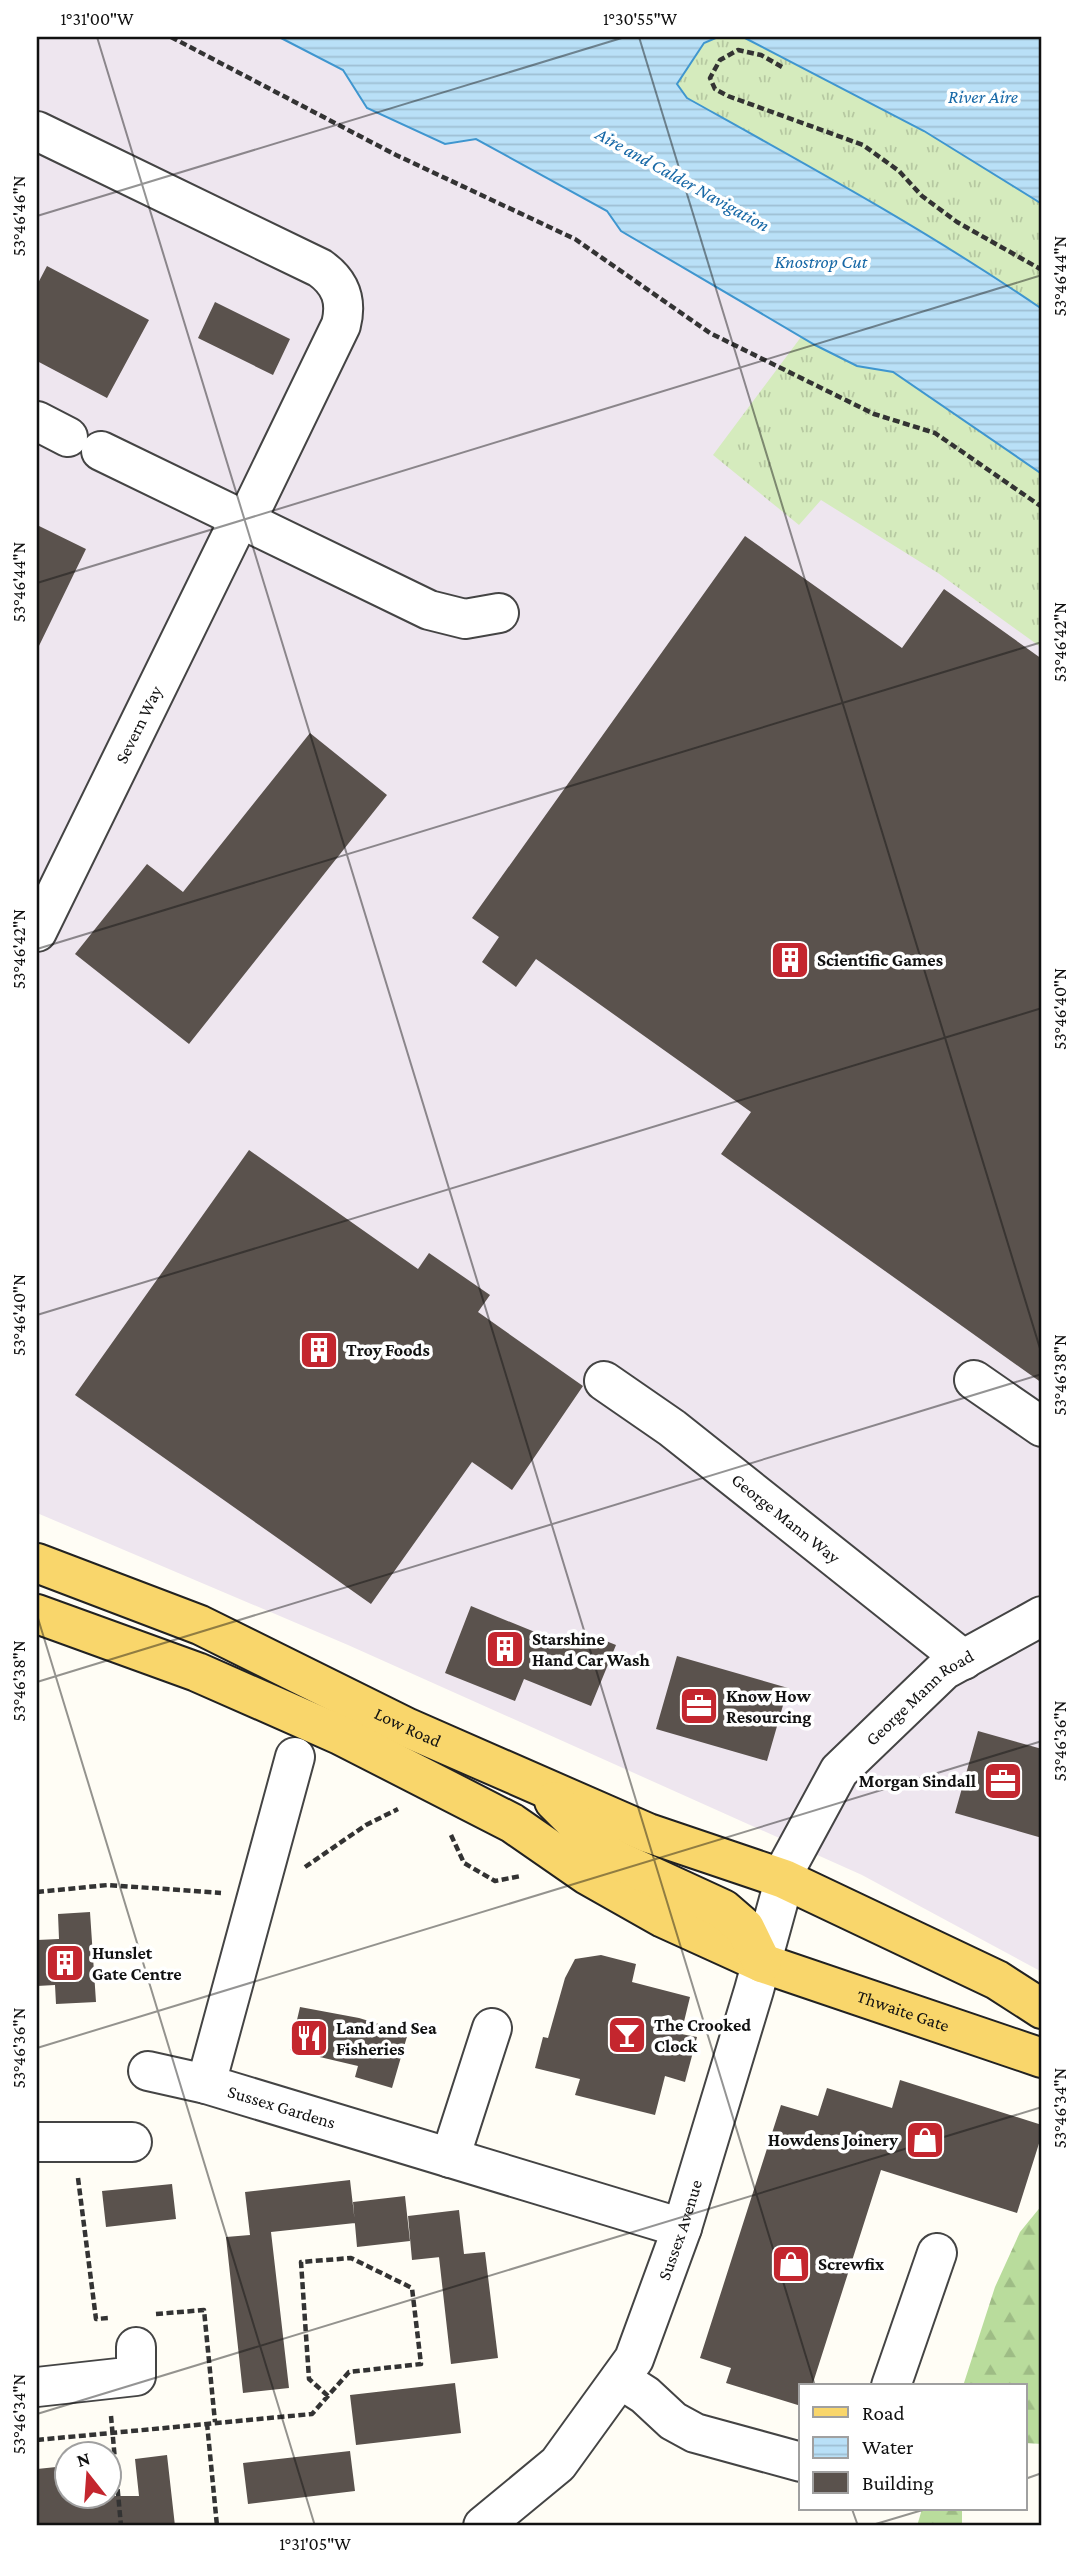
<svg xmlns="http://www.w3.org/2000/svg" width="1079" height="2563" font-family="'Crimson Pro',serif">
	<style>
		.industrial { fill: #eee6ef }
		.grass { fill: url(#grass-tufts) }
		.forest { fill: url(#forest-firs) }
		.water { fill: url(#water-rules); stroke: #3f96cf; stroke-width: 2 }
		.building { fill: #5a524d }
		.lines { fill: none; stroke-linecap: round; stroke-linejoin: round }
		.minor-casing { stroke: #444; stroke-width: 42 }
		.major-casing { stroke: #222; stroke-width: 42 }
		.path { stroke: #333; stroke-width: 4.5; stroke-dasharray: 7 3.5; stroke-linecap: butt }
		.minor { stroke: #fff; stroke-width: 38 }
		.major { stroke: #f9d66b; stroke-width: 38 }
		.ticks { fill: none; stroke: #111; stroke-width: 2; stroke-opacity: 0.45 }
		.labels { text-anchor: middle; stroke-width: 7; stroke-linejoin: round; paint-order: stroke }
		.street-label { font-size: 18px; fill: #111; stroke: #fff }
		.poi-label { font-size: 18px; font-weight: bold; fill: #111; stroke: #fff; text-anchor: start }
		.water-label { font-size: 19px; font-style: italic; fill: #1768a6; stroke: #fff }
		.neatline { fill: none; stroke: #111; stroke-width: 2.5 }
		.ticks-label { font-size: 18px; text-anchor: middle; fill: #111 }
	</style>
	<defs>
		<pattern id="grass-tufts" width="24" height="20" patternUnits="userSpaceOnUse" patternTransform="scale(1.75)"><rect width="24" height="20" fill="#d5ebbd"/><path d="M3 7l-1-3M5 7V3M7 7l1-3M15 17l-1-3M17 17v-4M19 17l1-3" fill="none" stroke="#b6c8a1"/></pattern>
		<pattern id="forest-firs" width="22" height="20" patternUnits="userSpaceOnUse" patternTransform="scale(1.75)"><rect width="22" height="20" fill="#b9dc9c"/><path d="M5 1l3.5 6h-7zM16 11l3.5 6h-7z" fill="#9ebc85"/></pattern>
		<pattern id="water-rules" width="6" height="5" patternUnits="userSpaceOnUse" patternTransform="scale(1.75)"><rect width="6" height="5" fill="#b9e0f7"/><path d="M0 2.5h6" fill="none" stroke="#9ebfd3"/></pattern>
	</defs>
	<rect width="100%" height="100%" fill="#fffdf5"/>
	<path class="industrial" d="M37 37H279L343 70 368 108 445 144 476 139 607 211 621 231 815 345 1042 474V1972L862 1875 348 1645 37 1513Z"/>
	<path class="grass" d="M718 37H743L924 131 1042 204V309C928 231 807 165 687 98L677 84 704 43Z
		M801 337 857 366 893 372 1042 474V648L938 573 821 500 799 525 713 455Z"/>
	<path class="forest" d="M1042 2205V2444L1025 2443V2386H963L995 2287 1020 2232Z
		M922 2509H962V2526H917Z"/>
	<path class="water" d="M279 37H718L704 43 677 84 687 98C807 165 928 231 1042 309V474L893 372 857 366 815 345 621 231 607 211 476 139 445 144 367 108 343 70Z
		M743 37H1042V204L924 131Z"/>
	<path class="building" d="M47 266 149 320 107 398 37 361V285Z
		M215 302 290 339 273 375 198 338Z
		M37 525 86 549 37 650Z
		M745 536 902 648 944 589 1042 659V1383L721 1154 751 1112 536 959 516 987 482 962 499 937 472 918Z
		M310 733 387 795 189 1044 75 954 147 864 183 892Z
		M249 1150 418 1269 429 1253 490 1295 478 1312 583 1386 512 1490 472 1462 371 1604 75 1395Z
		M471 1606 574 1648 581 1631 616 1645 591 1706 524 1679 515 1701 445 1673Z
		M677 1656 788 1688 767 1761 656 1729Z
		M978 1731 1042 1749V1838L955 1813Z
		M90 1912 96 2002 56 2004 55 1985 37 1986V1940L59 1939 58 1914Z
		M601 1955 636 1964 632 1982 690 1997 681 2034 697 2037 685 2082 665 2076 655 2115 575 2095 580 2079 535 2068 543 2037 548 2038 565 1978 575 1959Z
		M300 2007 359 2018 408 2033 392 2088 355 2077 358 2066 290 2050Z
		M900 2080 1042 2125V2134L1017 2213 881 2170 812 2386H801V2406L726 2383 731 2368 700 2358 781 2105 818 2116 827 2088 892 2108Z
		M350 2180 355 2223 271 2232 289 2388 243 2393 226 2237 250 2235 245 2192Z
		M172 2184 176 2219 106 2227 102 2191Z
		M405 2196 410 2241 357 2247 353 2202Z
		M459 2210 464 2254 485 2252 498 2358 451 2364 439 2257 450 2256 412 2260 408 2216Z
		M455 2383 461 2433 356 2445 350 2395Z
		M350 2451 355 2491 248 2504 243 2463Z
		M167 2455 175 2526H37V2469L66 2466V2496H139L135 2459Z"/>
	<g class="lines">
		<g class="minor-casing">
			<g id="minor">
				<path d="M37 131 320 268C341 283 347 301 341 325L246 521"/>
				<path d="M37 421 68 437"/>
				<path d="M101 451 429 610 465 619 499 613"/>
				<path id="s1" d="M37 932 240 518"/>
				<path d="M974 1380 1042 1427"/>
				<path id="s2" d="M604 1381 672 1428 964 1660"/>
				<path id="s3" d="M295 1757 206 2084 682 2228"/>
				<path d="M148 2071 206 2084"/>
				<path d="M37 2142H132"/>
				<path d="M450 2158 492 2028"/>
				<path d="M620 2379 645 2395 673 2421 695 2433 801 2462"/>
				<path d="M891 2386 937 2253"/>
				<path d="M37 2387 136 2376V2347"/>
				<path id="s4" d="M483 2526 558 2464 634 2359 682 2228 754 1990 789 1863 839 1771 944 1670 1042 1616"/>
			</g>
		</g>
		<g class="major-casing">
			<g id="major">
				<path id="s5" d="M37 1563 200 1625 408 1728 648 1833 784 1879 997 1980 1042 2009"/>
				<path id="s6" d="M37 1614 197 1672 340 1735 512 1823 587 1875 663 1918 762 1963 1042 2058"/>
				<path d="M554 1801 610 1857 723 1909 745 1928 762 1963"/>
			</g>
		</g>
		<path class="path" d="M171 37 396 155 575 239 710 333 874 414 935 433 1042 507
			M782 67 761 55 738 50 720 60 710 78 715 89 728 96 863 145 899 171 922 196 957 222 1042 270
			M451 1835 464 1863 495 1881 521 1876
			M305 1867 366 1825 398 1809
			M37 1892 108 1885 221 1893
			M78 2178 96 2319 109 2318
			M156 2314 204 2310 215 2422
			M111 2416 121 2526
			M207 2423 217 2526
			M37 2440 312 2414 349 2372 421 2364 412 2288 351 2258 301 2262 309 2379 328 2396"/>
		<use href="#minor" class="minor"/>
		<use href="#major" class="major"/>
	</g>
	<path class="ticks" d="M97 37 815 2386M639 37 1042 1355M37 216 625 37M37 583 1042 275M37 949 1042 642M37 1315 1042 1008M37 1615 315 2526M37 1682 1042 1374M37 2048 1042 1741M37 2414 1042 2107M1025 2479 1042 2473M852 2509 858 2526M869 2526 926 2509"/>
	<defs>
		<g id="building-square" transform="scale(2.0125)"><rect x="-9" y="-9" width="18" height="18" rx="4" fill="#c4262e" stroke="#fff"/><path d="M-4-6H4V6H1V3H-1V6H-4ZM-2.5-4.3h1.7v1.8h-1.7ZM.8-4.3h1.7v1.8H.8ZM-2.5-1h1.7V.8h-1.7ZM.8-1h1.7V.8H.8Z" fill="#fff"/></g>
		<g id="office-square" transform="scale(2.0125)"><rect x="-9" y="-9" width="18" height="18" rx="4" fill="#c4262e" stroke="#fff"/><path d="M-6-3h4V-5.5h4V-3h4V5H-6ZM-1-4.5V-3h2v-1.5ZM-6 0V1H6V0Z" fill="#fff"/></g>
		<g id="bar-square" transform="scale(2.0125)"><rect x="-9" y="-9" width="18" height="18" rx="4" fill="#c4262e" stroke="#fff"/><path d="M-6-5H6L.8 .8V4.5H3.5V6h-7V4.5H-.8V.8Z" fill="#fff"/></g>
		<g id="restaurant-square" transform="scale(2.0125)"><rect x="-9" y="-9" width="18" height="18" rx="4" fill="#c4262e" stroke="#fff"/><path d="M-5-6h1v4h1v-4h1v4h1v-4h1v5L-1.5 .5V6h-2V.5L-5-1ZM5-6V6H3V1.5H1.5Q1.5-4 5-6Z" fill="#fff"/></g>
		<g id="shop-square" transform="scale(2.0125)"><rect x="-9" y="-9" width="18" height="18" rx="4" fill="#c4262e" stroke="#fff"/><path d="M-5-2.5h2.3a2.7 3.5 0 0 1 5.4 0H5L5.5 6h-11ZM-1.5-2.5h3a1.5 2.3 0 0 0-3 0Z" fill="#fff"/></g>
	</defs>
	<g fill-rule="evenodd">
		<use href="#building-square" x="790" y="960"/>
		<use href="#building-square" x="319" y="1350"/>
		<use href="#building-square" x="505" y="1649"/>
		<use href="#office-square" x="699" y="1706"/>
		<use href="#office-square" x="1003" y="1781"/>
		<use href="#building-square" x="65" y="1963"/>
		<use href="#bar-square" x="627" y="2035"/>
		<use href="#restaurant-square" x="309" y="2038"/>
		<use href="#shop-square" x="925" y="2140"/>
		<use href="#shop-square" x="791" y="2264"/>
	</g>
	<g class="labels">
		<g class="street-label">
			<text dy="6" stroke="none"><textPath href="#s1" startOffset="231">Severn Way</textPath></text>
			<text dy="6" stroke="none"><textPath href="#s2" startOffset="228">George Mann Way</textPath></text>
			<text dy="6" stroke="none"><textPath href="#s4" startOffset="961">George Mann Road</textPath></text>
			<text dy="6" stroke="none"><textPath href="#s5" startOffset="406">Low Road</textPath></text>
			<text dy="6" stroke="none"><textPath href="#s6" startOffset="956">Thwaite Gate</textPath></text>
			<text dy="6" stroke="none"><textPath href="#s3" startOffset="418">Sussex Gardens</textPath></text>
			<text dy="6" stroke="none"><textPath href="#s4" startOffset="364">Sussex Avenue</textPath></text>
		</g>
		<g class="poi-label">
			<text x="817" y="966">Scientific Games</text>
			<text x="346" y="1356">Troy Foods</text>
			<text x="532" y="1645">Starshine<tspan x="532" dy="21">Hand Car Wash</tspan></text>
			<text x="726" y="1702">Know How<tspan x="726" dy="21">Resourcing</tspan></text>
			<text x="976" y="1787" text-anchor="end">Morgan Sindall</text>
			<text x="92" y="1959">Hunslet<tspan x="92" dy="21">Gate Centre</tspan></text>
			<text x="654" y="2031">The Crooked<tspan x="654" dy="21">Clock</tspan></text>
			<text x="336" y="2034">Land and Sea<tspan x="336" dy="21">Fisheries</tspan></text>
			<text x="898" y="2146" text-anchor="end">Howdens Joinery</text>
			<text x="818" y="2270">Screwfix</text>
		</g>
		<g class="water-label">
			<text x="983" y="103">River Aire</text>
			<text transform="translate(683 179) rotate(29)" y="7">Aire and Calder Navigation</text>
			<text x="821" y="268">Knostrop Cut</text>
		</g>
	</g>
	<rect width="1079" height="2563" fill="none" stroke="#ffffff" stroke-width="77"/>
	<rect x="799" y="2384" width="228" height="126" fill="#ffffff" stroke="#a0a0a0" stroke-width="2"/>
	<rect x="813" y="2407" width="35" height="10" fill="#f9d66b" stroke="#a0a0a0" stroke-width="2"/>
	<text x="862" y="2420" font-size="21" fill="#111111">Road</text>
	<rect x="813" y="2437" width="35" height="21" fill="url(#water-rules)" stroke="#a0a0a0" stroke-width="2"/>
	<text x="862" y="2454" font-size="21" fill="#111111">Water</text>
	<rect x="813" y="2472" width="35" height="21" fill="#5a524d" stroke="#a0a0a0" stroke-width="2"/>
	<text x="862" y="2490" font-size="21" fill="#111111">Building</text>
	<g transform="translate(88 2475) rotate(343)"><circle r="33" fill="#ffffff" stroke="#a0a0a0" stroke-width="2"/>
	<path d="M0-5L12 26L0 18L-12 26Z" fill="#c4262e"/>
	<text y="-10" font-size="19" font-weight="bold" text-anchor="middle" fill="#111111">N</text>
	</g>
	<rect x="38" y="38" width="1002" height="2486" class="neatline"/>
	<g class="ticks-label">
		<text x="97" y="25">1°31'00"W</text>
		<text x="640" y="25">1°30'55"W</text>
		<text transform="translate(19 216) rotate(-90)" y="6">53°46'46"N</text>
		<text transform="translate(1060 276) rotate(-90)" y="6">53°46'44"N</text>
		<text transform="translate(19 582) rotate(-90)" y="6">53°46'44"N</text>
		<text transform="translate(1060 642) rotate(-90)" y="6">53°46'42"N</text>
		<text transform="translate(19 949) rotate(-90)" y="6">53°46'42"N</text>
		<text transform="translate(1060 1009) rotate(-90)" y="6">53°46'40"N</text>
		<text transform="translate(19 1315) rotate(-90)" y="6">53°46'40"N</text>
		<text transform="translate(1060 1375) rotate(-90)" y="6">53°46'38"N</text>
		<text transform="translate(19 1681) rotate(-90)" y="6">53°46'38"N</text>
		<text transform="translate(1060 1741) rotate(-90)" y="6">53°46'36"N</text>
		<text transform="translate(19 2048) rotate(-90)" y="6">53°46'36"N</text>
		<text transform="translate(1060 2108) rotate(-90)" y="6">53°46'34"N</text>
		<text transform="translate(19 2414) rotate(-90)" y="6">53°46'34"N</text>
		<text x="315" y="2550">1°31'05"W</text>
	</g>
</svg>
